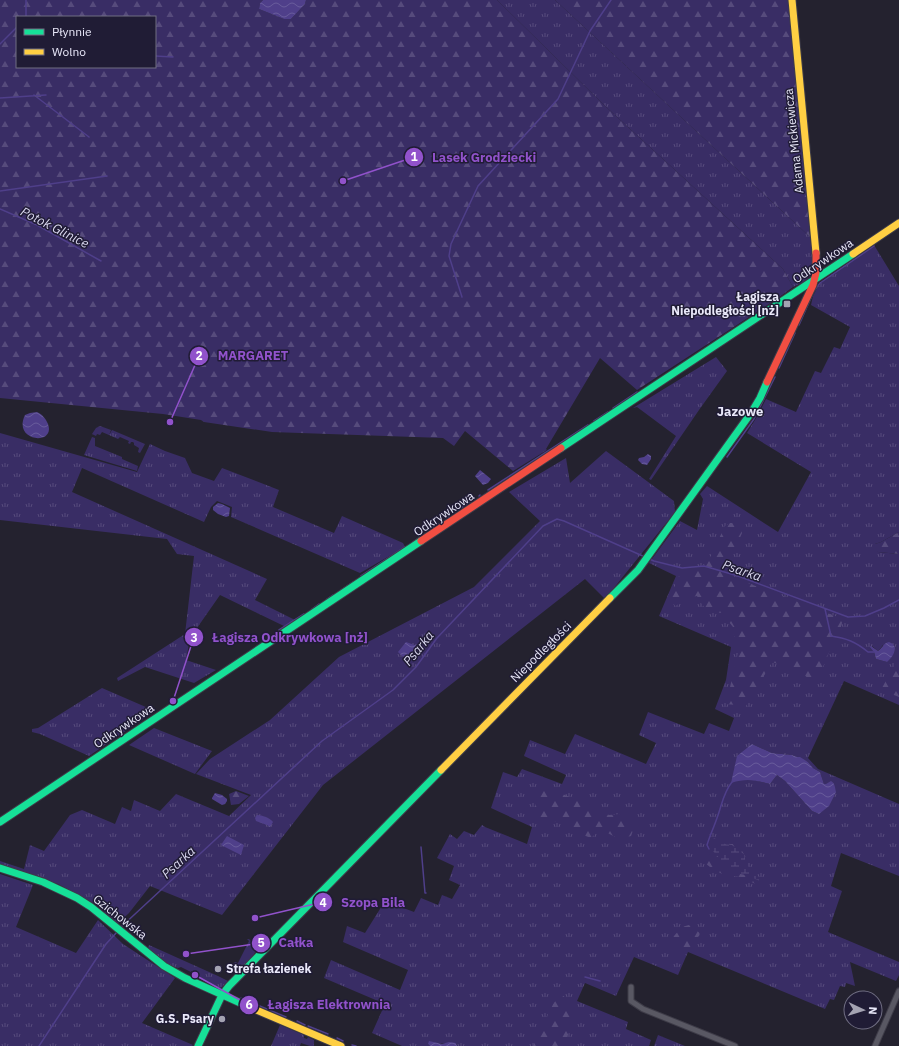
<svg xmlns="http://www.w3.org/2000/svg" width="899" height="1046" font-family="'IBM Plex Sans',sans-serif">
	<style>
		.grass { fill: url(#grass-tufts); fill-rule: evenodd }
		.forest { fill: url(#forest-firs); fill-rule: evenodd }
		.wetland { fill: url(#wetland-marsh) }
		.water { fill: url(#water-waves) }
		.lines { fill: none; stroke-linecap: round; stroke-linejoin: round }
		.stream { stroke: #4f3f8a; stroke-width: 1.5 }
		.street-casing { stroke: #3e3c48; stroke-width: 7 }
		.fast-casing { stroke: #3e3c48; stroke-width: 9 }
		.slow-casing { stroke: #3e3c48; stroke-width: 9 }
		.jam-casing { stroke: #3e3c48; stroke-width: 9 }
		.street { stroke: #595863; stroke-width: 5 }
		.fast { stroke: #16e098; stroke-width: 7 }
		.slow { stroke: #ffcf43; stroke-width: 7 }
		.jam { stroke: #f24e42; stroke-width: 7 }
		.poi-dot { fill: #a4a3b2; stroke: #201c35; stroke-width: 1.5 }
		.labels { text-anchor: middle; stroke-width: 3; stroke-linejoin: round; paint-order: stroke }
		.street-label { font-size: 12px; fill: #e9e8f9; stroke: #201c35 }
		.poi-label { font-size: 12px; font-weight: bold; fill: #e9e8f9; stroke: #201c35; text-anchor: end }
		.water-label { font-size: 13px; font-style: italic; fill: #d9d7ef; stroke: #201c35 }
		.neighbourhood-label { font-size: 13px; font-weight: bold; fill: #e9e8f9; stroke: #201c35 }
		.leader { fill: none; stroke: #9152cb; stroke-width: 1.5 }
		.callout-dot { fill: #9152cb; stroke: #201c35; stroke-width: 1.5 }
		.mark-label { font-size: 12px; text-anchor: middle; font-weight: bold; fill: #fff }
		.callout-label { font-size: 13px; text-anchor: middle; font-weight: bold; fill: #9152cb; stroke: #201c35; stroke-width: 3; stroke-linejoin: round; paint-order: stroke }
	</style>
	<defs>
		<pattern id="grass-tufts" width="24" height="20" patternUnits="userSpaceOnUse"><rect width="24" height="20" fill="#392d65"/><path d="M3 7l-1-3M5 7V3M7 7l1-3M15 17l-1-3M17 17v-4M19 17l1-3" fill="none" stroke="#564b7c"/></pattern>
		<pattern id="forest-firs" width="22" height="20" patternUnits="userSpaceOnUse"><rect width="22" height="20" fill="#392d65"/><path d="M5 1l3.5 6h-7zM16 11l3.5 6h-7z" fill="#564b7c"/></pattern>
		<pattern id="wetland-marsh" width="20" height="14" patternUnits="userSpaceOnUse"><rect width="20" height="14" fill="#392d65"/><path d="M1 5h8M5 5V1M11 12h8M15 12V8" fill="none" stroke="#564b7c"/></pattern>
		<pattern id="water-waves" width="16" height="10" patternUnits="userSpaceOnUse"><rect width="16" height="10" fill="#4f3f8a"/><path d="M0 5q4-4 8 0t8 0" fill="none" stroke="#685b9b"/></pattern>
	</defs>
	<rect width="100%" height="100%" fill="#24222f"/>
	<path class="grass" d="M497 0H555L810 237C811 246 816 269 810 276 806 282 799 284 793 287L783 269 605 106Z
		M874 245 899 286V532L881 542 875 544 878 552 899 554V705L844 681 808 758 818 769 899 804V876L841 853 831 886 842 891 828 932 899 962V975L896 981 850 962 855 986 846 983 845 987 840 986 834 1000 830 999 825 1009 688 952 678 975 634 957 616 996 585 983 577 1001 628 1022 626 1029 651 1040 649 1046H457L456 1043 428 1044 430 1046H402L372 1033 385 1004 324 978 331 960 400 990 408 970 343 942 347 926 365 933 385 901 414 912 421 898 438 905 442 895 452 899 460 885 449 880 454 866 437 858 450 834 457 839 464 831 474 835 482 825 485 827 527 844 532 827 491 808 503 772 517 777 522 769 562 784 566 775 524 756 530 740 565 754 575 734 646 764 656 743 639 735 648 712 704 734 709 723 729 731 734 718 715 709 726 680 731 647 659 616 676 576 649 563 680 521 697 530 703 499 700 494 707 486 778 532 811 472 747 433 758 415 766 399 796 412 815 371 821 373 834 347 840 349 850 327 811 305 813 296 819 284ZM883 645 887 662 876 659 872 646 878 651 880 649ZM752 744 772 753 792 755 808 762 813 768 820 772 824 784H826L819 814 812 811 785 781 777 775 770 784 754 780 742 779 731 782Z
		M716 357 727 371 699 410 651 480 649 479 676 436 637 407 633 408Z
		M100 426 111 430 109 435 102 432 100 435 97 434 96 436 92 434 96 428Z
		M112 430 145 444 140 453 138 452 139 448 134 445V443L133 442H131L130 444 128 443 129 441 120 437 118 439 109 435Z
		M0 433 137 472 150 444 165 451 185 458 192 473 214 481 222 468 279 490 273 507 334 533 342 516 403 543 405 547 360 573 231 517 232 507 217 501 211 507 204 522 82 468 72 492 267 579 255 600 297 621 286 627 220 595 190 638 186 660 216 670 194 683 145 667 118 681 117 678 185 634 194 556 177 554 167 539 0 520Z
		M92 437 95 438V446L122 457V459L138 466 137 471 84 455Z
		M606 451 674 501 675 512 605 599 585 579 323 785 222 915 150 886 129 913 117 924 97 905 58 884 0 865V861L24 869 30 845 44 851 70 815 82 810 115 824 122 807 131 811 134 800 160 811 176 794 229 816 251 795 196 774 210 759 270 720 339 657 474 587 540 521 509 492 566 458 570 483Z
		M102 688 155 711 89 756 40 734 32 732V729L38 728Z
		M154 728 212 751 195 774 129 745Z
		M0 874 33 885 16 927 76 953 98 920 123 944 175 978 142 1023 193 1045 192 1046H0Z
		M247 939H249C251 941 255 944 256 946 259 953 243 965 239 970L232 965 235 962 238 963 249 941Z
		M149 945 218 976 228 981 221 988H219L195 976 196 974 191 971V972L181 967 178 968 169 965 148 949Z
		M280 1025 304 1035V1038L307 1039 308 1037 314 1040V1046H310L301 1043 300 1046H271Z
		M658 1035 685 1046H654Z"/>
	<path class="forest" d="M0 0H263L260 3 259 9 284 19H291L305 4 306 0H497L605 106 783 269 793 287 778 298 637 390 600 358 546 449 547 450 513 471 465 431 454 446 443 438 272 432 204 422 201 420 163 414 0 398ZM17 17H155V67H17Z
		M555 0H790L810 237Z
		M730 523H733L740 527 742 533 724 574 843 619 838 638 832 645 823 667 811 679 792 669 772 662 746 706 726 704 740 645 732 633 733 627 722 613C708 612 703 608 697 596L692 597 675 606 671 599 677 579 683 571 707 564 725 526Z
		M899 532V554L878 552 873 549 875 544 881 542Z
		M898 659 899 660V697C892 694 890 695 890 687H888L882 688Z
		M542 790H553L591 806 609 815 621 814 635 825 631 836 619 839 600 829 591 838 578 833 569 827 552 820H542L536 816 535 805Z
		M236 791 249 796 239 804 231 805 229 794Z
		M720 839 730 844H734L747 854C747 861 747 867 752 873 758 880 769 875 768 890L741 877 722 874 710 867 705 863C707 855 711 847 717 840Z
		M689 925 700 933 699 936 694 940 690 948H674L672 941 674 936 682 927Z
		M561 994 568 1000 575 1015 564 1046H533L553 1004Z"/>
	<path class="wetland" d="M714 838 725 844 732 845 745 855V864L749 870H752L757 867 758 868 756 871 760 881C751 878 744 873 735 874L730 871 728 868 712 850 709 848Z"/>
	<path class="water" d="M263 0H306L305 4 291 19H284L259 9 260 3Z
		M37 412C42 414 46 419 48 424 56 446 12 442 25 415L30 413Z
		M648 454 651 456V459L647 465 642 464 638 460 639 458 644 457Z
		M480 470 491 479 488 483 483 485 475 476Z
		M218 503 222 504 230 508 229 516 226 517 218 514 213 510V507Z
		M406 642 420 647C421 654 416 656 412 659L402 656 398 652Z
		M889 642 893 644 895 648C894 655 892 657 887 662L876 659 874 652 870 647 871 646 878 651C883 648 882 644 889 642Z
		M752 744 772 753 792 755 797 757H800L808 762 813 768 820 772 824 784H826L831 781C835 783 835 788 836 792L829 806 819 814 812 811 785 781 777 775 770 784C754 780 747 778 731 783L737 756Z
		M215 793 222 795 227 799V801L225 804 222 805 212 799V798Z
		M257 815C262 815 270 818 273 822L270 827 267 825 256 821 255 818Z
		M227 836 244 845 241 855 221 845Z
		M429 1041 442 1044 449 1042 456 1043 457 1046H430L428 1044Z"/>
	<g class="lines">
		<path class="stream" d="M26 0V17
			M0 44 17 27
			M155 56 173 57
			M34 95 89 137
			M0 98 46 95
			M0 191 107 176
			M0 209 37 225 101 261
			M462 297 449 256 451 244 478 186 558 99 590 31 611 0
			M799 325 814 291 820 283 874 246
			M779 368 795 333
			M613 408 637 392
			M594 421 608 412
			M727 457 754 419 775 377
			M488 490 588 425
			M479 496 480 495
			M458 510 471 501
			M446 518 450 516
			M431 529 438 524
			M413 542 423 535
			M649 559 654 561 682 568 704 566 738 576 848 617 865 616 884 608 899 600
			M361 576 405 547
			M341 590 353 582
			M327 599 333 595
			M312 609 319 604
			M825 609 831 636C846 638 856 642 868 652H874
			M279 630 304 614
			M421 847 425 893H426
			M709 849 707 845C710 835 714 827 717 818 722 805 723 793 732 782
			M121 927 322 741 393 690 416 667 437 638 543 526 557 519 564 521 645 557
			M585 977 600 981
			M241 998 286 1017
			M297 1021 305 1025
			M308 1026 328 1034
			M337 1038 343 1041
			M352 1045 356 1046
			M39 1046 106 944 117 932"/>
		<g class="street-casing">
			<path id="street" d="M631 987V1001L643 1009 735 1046
				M875 1046 899 991"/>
		</g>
		<g class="fast-casing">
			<path id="fast" d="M561 448 853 254
				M610 598 638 570 751 413 760 398 767 382
				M0 822 421 541
				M0 868 43 882 77 898 91 907 164 966 185 978 247 1006
				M198 1046 222 995 229 986 441 770"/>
		</g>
		<g class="slow-casing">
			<path id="slow" d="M792 0 816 253
				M853 254 899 223
				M441 770 610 598
				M247 1006 341 1046"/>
		</g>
		<g class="jam-casing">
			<path id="jam" d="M767 382 813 285 816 273V253
				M421 541 561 448"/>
		</g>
		<use href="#street" class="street"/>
		<use href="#fast" class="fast"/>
		<use href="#slow" class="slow"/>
		<use href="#jam" class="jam"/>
	</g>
	<g class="poi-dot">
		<rect x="783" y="300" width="8" height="8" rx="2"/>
		<circle cx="218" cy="969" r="4"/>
		<circle cx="222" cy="1019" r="4"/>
	</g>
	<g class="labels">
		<g class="street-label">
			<text transform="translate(794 141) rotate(-96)" y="4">Adama Mickiewicza</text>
			<text transform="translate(823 261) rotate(-34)" y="4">Odkrywkowa</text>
			<text transform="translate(444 514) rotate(-34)" y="4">Odkrywkowa</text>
			<text transform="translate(541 652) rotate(-45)" y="4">Niepodległości</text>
			<text transform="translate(124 726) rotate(-34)" y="4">Odkrywkowa</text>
			<text transform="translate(120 917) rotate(38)" y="4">Gzichowska</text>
		</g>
		<g class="poi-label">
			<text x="779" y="301">Łagisza<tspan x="779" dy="14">Niepodległości [nż]</tspan></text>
			<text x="226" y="973" text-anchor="start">Strefa łazienek</text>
			<text x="214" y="1023">G.S. Psary</text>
		</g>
		<g class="water-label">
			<text transform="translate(55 227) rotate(27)" y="5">Potok Glinice</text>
			<text transform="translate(742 570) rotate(19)" y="5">Psarka</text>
			<text transform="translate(418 648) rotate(-51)" y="5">Psarka</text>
			<text transform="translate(178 862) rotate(-43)" y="5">Psarka</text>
		</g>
		<g class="neighbourhood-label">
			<text x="740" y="416">Jazowe</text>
		</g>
	</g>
	<path class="leader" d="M343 181L414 157M170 422L199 356M173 701L194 637M255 918L323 902M186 954L261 943M195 975L249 1005"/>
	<g class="callout-dot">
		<circle cx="343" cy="181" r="4"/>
		<circle cx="170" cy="422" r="4"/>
		<circle cx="173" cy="701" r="4"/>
		<circle cx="255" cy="918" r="4"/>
		<circle cx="186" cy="954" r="4"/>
		<circle cx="195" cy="975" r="4"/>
		<circle cx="414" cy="157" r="10"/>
		<circle cx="199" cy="356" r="10"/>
		<circle cx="194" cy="637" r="10"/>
		<circle cx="323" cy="902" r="10"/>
		<circle cx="261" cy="943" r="10"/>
		<circle cx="249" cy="1005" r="10"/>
	</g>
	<g class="mark-label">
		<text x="414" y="161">1</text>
		<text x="199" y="360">2</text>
		<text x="194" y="642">3</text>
		<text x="323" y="907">4</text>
		<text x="261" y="947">5</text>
		<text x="249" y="1009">6</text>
	</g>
	<g class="callout-label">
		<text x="484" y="162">Lasek Grodziecki</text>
		<text x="253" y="360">MARGARET</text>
		<text x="290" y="642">Łagisza Odkrywkowa [nż]</text>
		<text x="373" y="907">Szopa Bila</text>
		<text x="296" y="947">Całka</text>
		<text x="329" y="1009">Łagisza Elektrownia</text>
	</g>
	<rect x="16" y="16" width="140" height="52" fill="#201c35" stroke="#706e83"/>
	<rect x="24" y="29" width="20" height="6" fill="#16e098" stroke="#706e83"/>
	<text x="52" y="36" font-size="12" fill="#e9e8f9">Płynnie</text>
	<rect x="24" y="49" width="20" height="6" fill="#ffcf43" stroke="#706e83"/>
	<text x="52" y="56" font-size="12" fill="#e9e8f9">Wolno</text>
	<g transform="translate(863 1010) rotate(94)"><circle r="19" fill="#201c35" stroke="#706e83"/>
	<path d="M0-3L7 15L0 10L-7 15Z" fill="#a4a3b2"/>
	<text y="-6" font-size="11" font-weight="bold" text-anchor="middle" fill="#e9e8f9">N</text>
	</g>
</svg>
